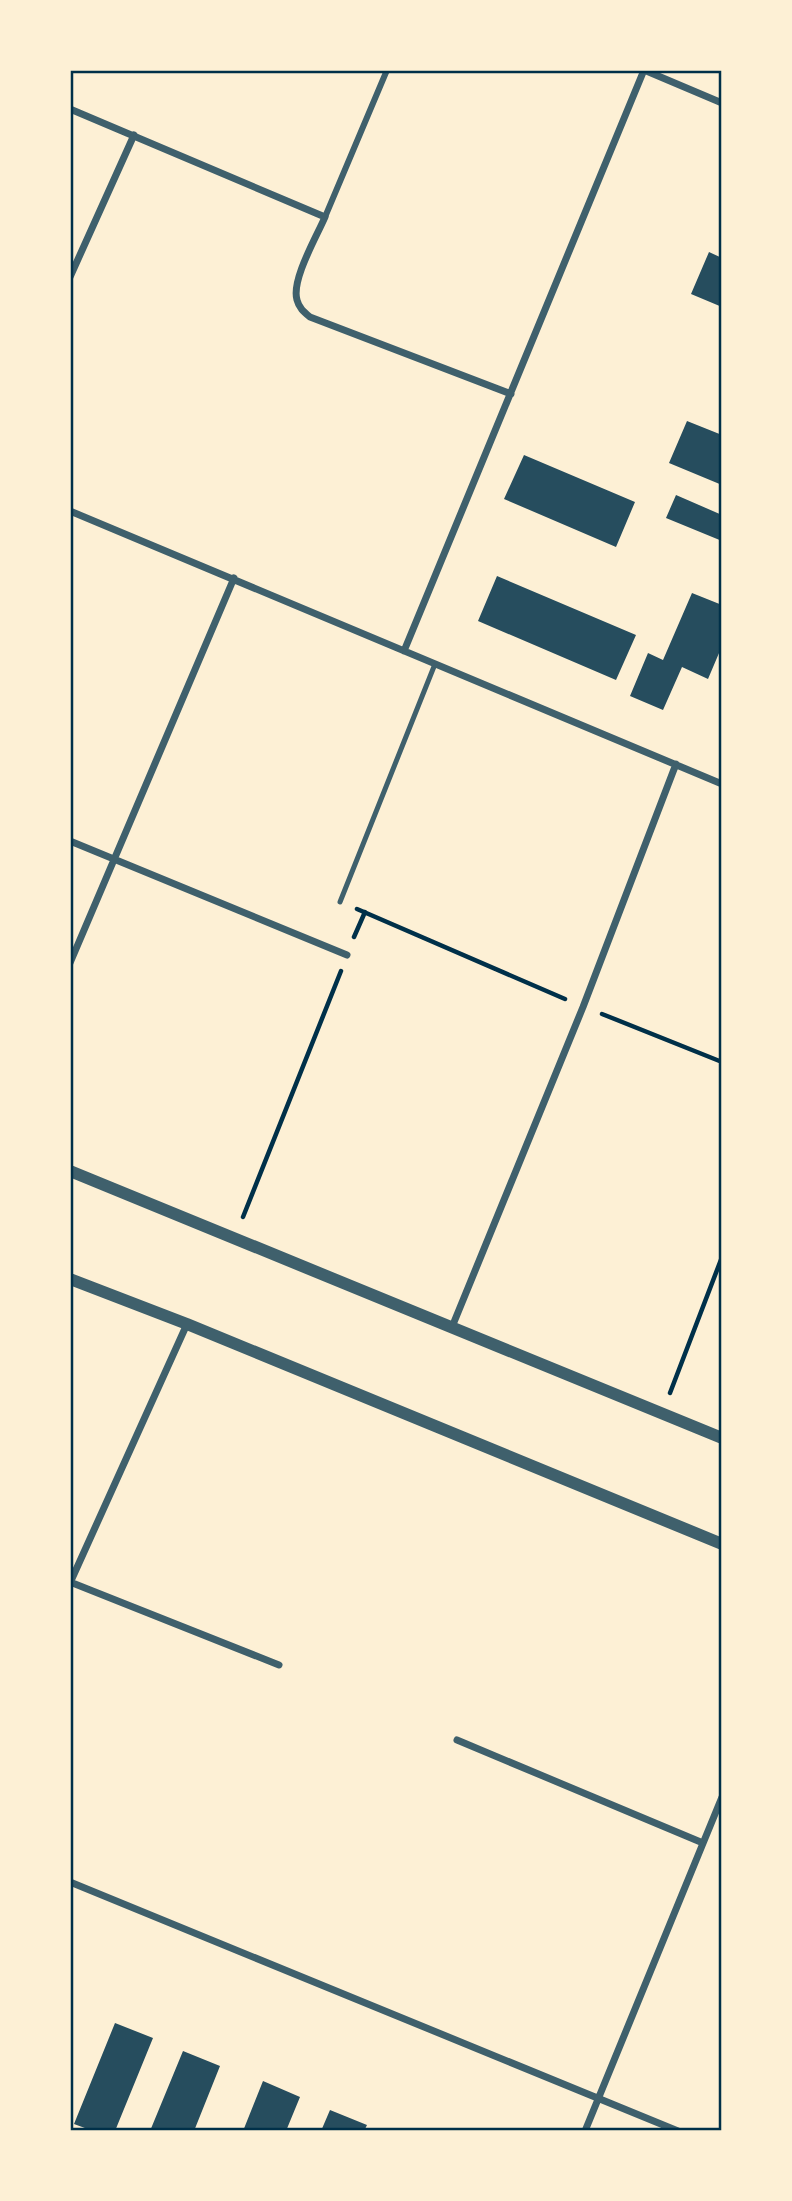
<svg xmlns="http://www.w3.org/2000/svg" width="792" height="2201" font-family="'Roboto Condensed',sans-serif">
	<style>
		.building { fill: #264d5e }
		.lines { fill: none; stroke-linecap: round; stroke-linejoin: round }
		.path { stroke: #003049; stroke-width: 4.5 }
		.service { stroke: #3f606c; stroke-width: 5 }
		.pedestrian { stroke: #3f606c; stroke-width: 6 }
		.minor { stroke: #3f606c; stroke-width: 7 }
		.tertiary { stroke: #3f606c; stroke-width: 12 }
		.neatline { fill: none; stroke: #003049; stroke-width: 2.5 }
	</style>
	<rect width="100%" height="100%" fill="#fdf0d5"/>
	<path class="building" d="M709 252 722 258V307L691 294Z
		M687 421 722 435V485L669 463Z
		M524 455 635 502 616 547 504 499Z
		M676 495 722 515V541L666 518Z
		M497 576 636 635 616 680 478 621Z
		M692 593 722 605V646L708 679 682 667 663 710 630 696 648 653 663 660Z
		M115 2023 153 2038 115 2131H93L74 2124Z
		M183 2051 220 2066 194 2131H150Z
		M263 2081 300 2097 286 2131H243Z
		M330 2110 367 2125 364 2131H321Z"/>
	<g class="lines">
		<path class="path" d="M357 909 565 999
			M354 937 365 912
			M602 1014 722 1062
			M243 1217 341 971
			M670 1393 722 1257"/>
		<path class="service" d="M340 902 435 664"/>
		<path class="pedestrian" d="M325 217 387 70"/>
		<path class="minor" d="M644 70 722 103
			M70 109 325 217C317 236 291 280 297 300 299 308 304 312 310 317L511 394
			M70 277 134 135
			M70 511 722 784
			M404 651 644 70
			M70 841 347 955
			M70 963 234 578
			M452 1327 583 1007 676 764
			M70 1582 279 1665
			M70 1583 187 1324
			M457 1740 703 1843
			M70 1882 678 2131
			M585 2131 722 1797"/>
		<path class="tertiary" d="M70 1171 722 1438
			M70 1279 187 1324 722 1544"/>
	</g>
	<rect width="792" height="2201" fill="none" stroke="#fdf0d5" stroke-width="144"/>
	<rect x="72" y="72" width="648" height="2057" class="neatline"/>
</svg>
